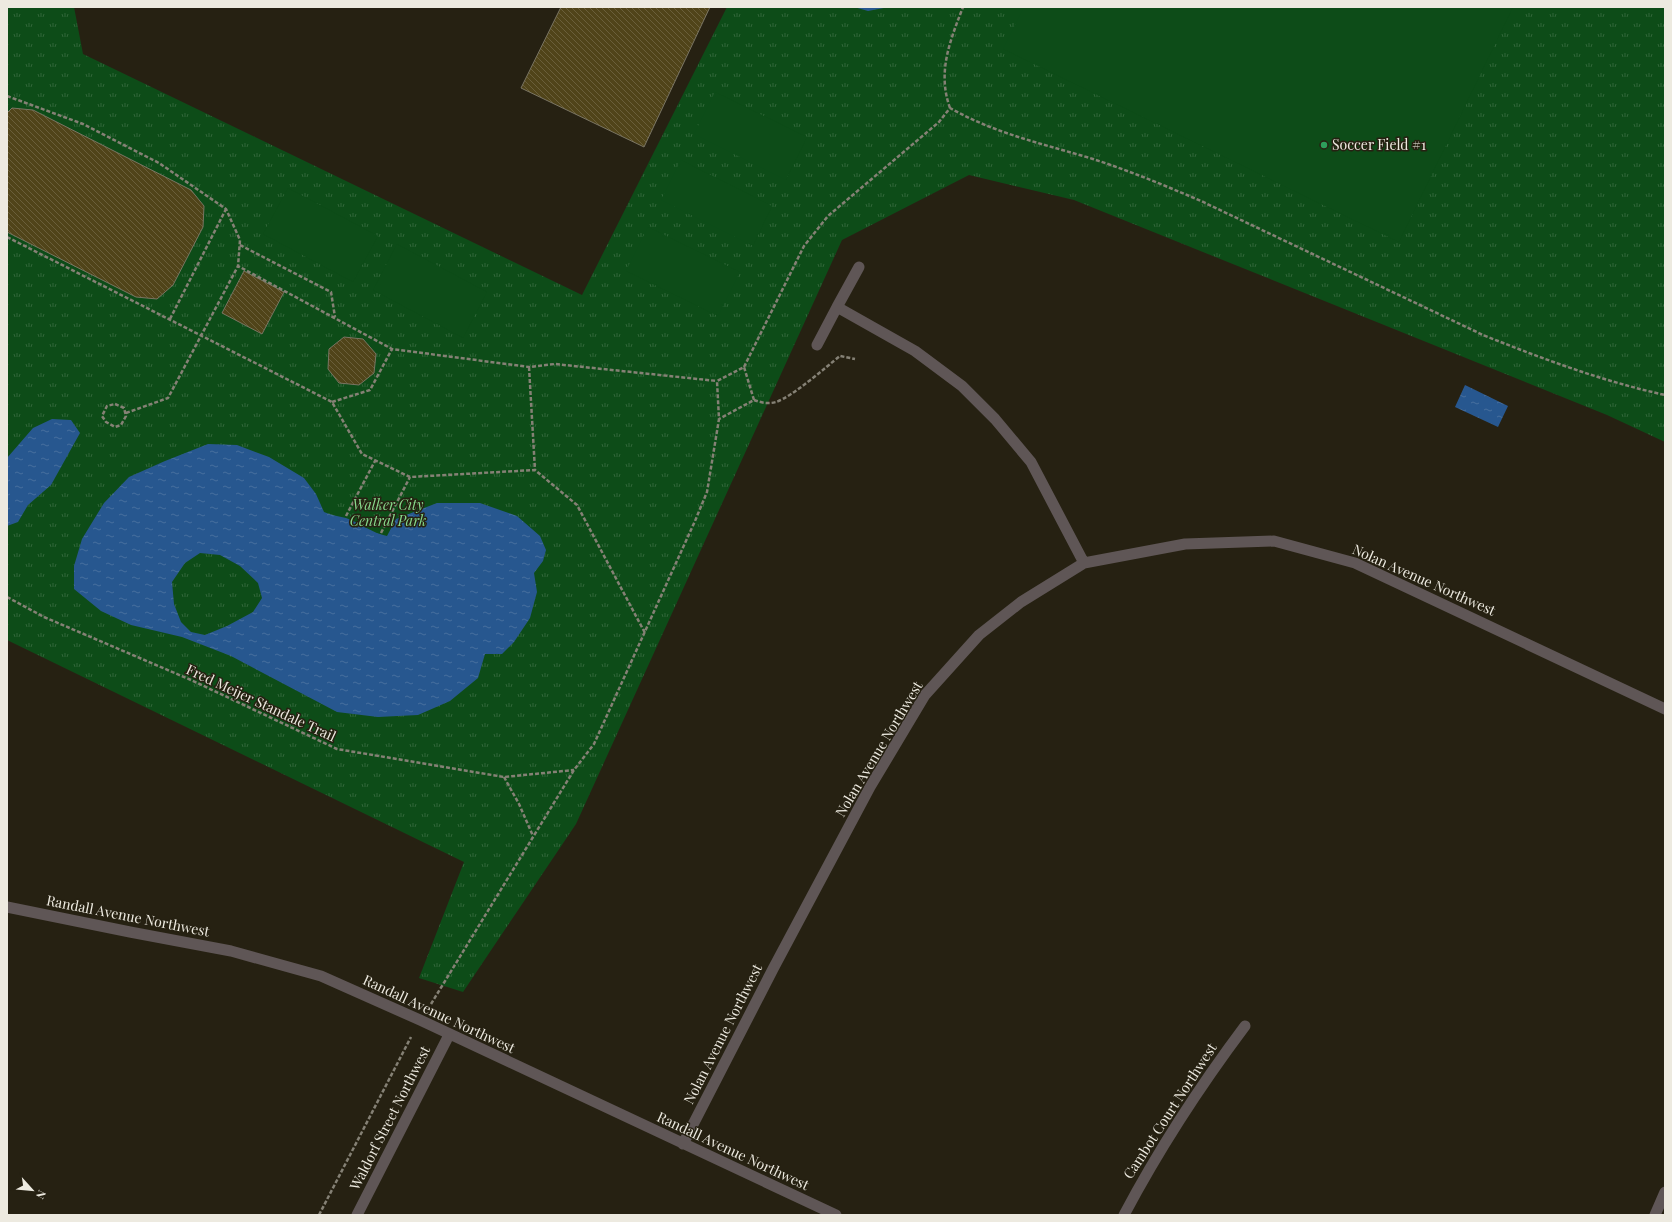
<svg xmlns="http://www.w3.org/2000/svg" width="1672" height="1222" font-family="'Playfair Display',serif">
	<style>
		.grass { fill: url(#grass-tufts) }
		.pitch { fill: #0d4c18 }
		.water { fill: url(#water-ripples); fill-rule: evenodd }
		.building { fill: url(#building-back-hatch); stroke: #7a7563 }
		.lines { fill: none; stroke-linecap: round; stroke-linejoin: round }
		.path { stroke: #858175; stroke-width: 2.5; stroke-dasharray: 4 2; stroke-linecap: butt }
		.minor { stroke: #5f5656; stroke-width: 11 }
		.leisure-dot { fill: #2e9e5b; stroke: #262112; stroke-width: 1.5 }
		.labels { text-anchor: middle; stroke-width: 3; stroke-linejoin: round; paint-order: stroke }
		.poi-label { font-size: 14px; fill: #edeae0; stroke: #262112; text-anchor: start }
		.park-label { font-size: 14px; font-style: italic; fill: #86d98b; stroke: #262112 }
		.street-label { font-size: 14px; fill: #edeae0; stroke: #262112 }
	</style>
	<defs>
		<pattern id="grass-tufts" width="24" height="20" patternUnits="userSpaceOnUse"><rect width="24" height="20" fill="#0d4c18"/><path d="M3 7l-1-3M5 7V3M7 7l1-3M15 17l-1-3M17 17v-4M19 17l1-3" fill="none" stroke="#316639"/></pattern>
		<pattern id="water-ripples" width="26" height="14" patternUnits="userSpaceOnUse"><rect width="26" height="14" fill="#27578f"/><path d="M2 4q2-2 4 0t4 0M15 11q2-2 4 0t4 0" fill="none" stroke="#476f9e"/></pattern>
		<pattern id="building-back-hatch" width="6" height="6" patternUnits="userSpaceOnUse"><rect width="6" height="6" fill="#504419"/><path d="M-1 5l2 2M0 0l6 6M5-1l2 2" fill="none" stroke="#6a5f3a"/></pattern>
	</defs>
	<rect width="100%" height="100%" fill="#262112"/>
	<path class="grass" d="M7 7H74L83 54 582 295 727 7H1665V442L1607 415 1074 200 969 175 842 240 576 824 463 992 419 978 464 862 7 640Z"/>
	<path class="pitch" d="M1024 7H1513L1399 242 1003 49Z
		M715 92 807 137 786 180 694 134Z
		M681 160 772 206 753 246 661 200Z
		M288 188 378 236 353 282 263 234Z
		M648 227 740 272 718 316 626 271Z
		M397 244 487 292 463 338 373 290Z"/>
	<path class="water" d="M854 7H889L868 11Z
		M1465 385 1508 406 1498 427 1455 407Z
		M52 419 71 420 80 433 51 485 28 505 18 522 7 526V458L33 428Z
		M208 444 237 445 269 457 304 478 316 494 324 512C331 515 338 516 346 518 360 523 372 533 387 536L396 519 437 503H480L517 516 540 536 546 550 543 561 534 573 537 592 530 618 514 642 502 654H485L478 678 450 701 418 715 378 717 337 712 231 656 182 637 131 625 101 611 74 589V566L82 539 104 503 129 477 165 461ZM200 553 220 555 240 566 258 583 262 598 253 612 227 626 205 635 191 632 181 622 174 604 172 582 185 563Z"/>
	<path class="building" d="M561 7H710L644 147 521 88Z
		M12 108 33 110 191 190 204 206 203 227 173 285 157 299 136 297 7 232V113Z
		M244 271 284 292 262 334 222 313Z
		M344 337 363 339 376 354 374 373 359 385 339 383 328 369 329 349Z"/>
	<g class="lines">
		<path class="path" d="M7 96 83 124 159 163 226 209 240 240 238 266 392 349 529 367 555 364 717 381
			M950 108C937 72 950 41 963 7
			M7 237 332 402 362 454 410 477 535 470 577 505 645 633
			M240 245 331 292 335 317
			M170 319 226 209
			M529 367 535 470
			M744 367 804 246 828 216 939 122 950 108C996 134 1044 144 1093 159 1130 171 1166 186 1201 201L1483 335C1543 359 1602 381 1665 395
			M754 400C762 403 769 404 776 402 792 397 826 367 840 356L855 359
			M332 402 370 390 392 349
			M115 404 124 408 126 416 121 425 115 427 106 422 102 416 107 406Z
			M126 413 168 398 238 266
			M346 516 375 461
			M381 533 410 477
			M7 597 44 617 191 680 337 749 504 777 574 770
			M504 777 519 804 533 836
			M431 1004 574 770 594 744 695 521 707 492 719 419 717 381 744 367 754 400 719 419
			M319 1215 411 1037"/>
		<path class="minor" d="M837 307 859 267
			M817 345 837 307 915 351 962 386 995 419 1031 462 1084 563
			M7 907 130 932 231 951 321 976 420 1020 836 1215
			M683 1144 773 969 870 787 925 695 979 635 1021 602 1084 563 1185 544 1274 541 1355 563 1665 709
			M357 1215 449 1035
			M1124 1215C1159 1149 1200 1086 1245 1026
			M1655 1215 1665 1192"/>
	</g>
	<circle class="leisure-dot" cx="1324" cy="145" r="4"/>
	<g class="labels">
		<g class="poi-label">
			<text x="1332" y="150">Soccer Field #1</text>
		</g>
		<g class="park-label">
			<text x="388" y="510">Walker City<tspan x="388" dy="16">Central Park</tspan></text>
		</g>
		<g class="street-label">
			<text transform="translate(1424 580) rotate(24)" y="5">Nolan Avenue Northwest</text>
			<text transform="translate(261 703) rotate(25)" y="5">Fred Meijer Standale Trail</text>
			<text transform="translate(879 749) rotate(-59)" y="5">Nolan Avenue Northwest</text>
			<text transform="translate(128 916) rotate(11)" y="5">Randall Avenue Northwest</text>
			<text transform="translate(439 1014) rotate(25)" y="5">Randall Avenue Northwest</text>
			<text transform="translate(723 1034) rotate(-63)" y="5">Nolan Avenue Northwest</text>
			<text transform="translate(1170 1111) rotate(-57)" y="5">Cambot Court Northwest</text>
			<text transform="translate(390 1118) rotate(-63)" y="5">Waldorf Street Northwest</text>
			<text transform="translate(733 1151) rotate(25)" y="5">Randall Avenue Northwest</text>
		</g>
	</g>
	<rect width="1672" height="1222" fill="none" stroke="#edeae0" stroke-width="16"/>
	<g transform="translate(32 1190) rotate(117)" stroke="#262112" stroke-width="3" paint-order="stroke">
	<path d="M0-3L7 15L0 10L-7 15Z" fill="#edeae0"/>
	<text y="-6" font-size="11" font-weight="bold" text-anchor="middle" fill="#edeae0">N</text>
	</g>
</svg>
